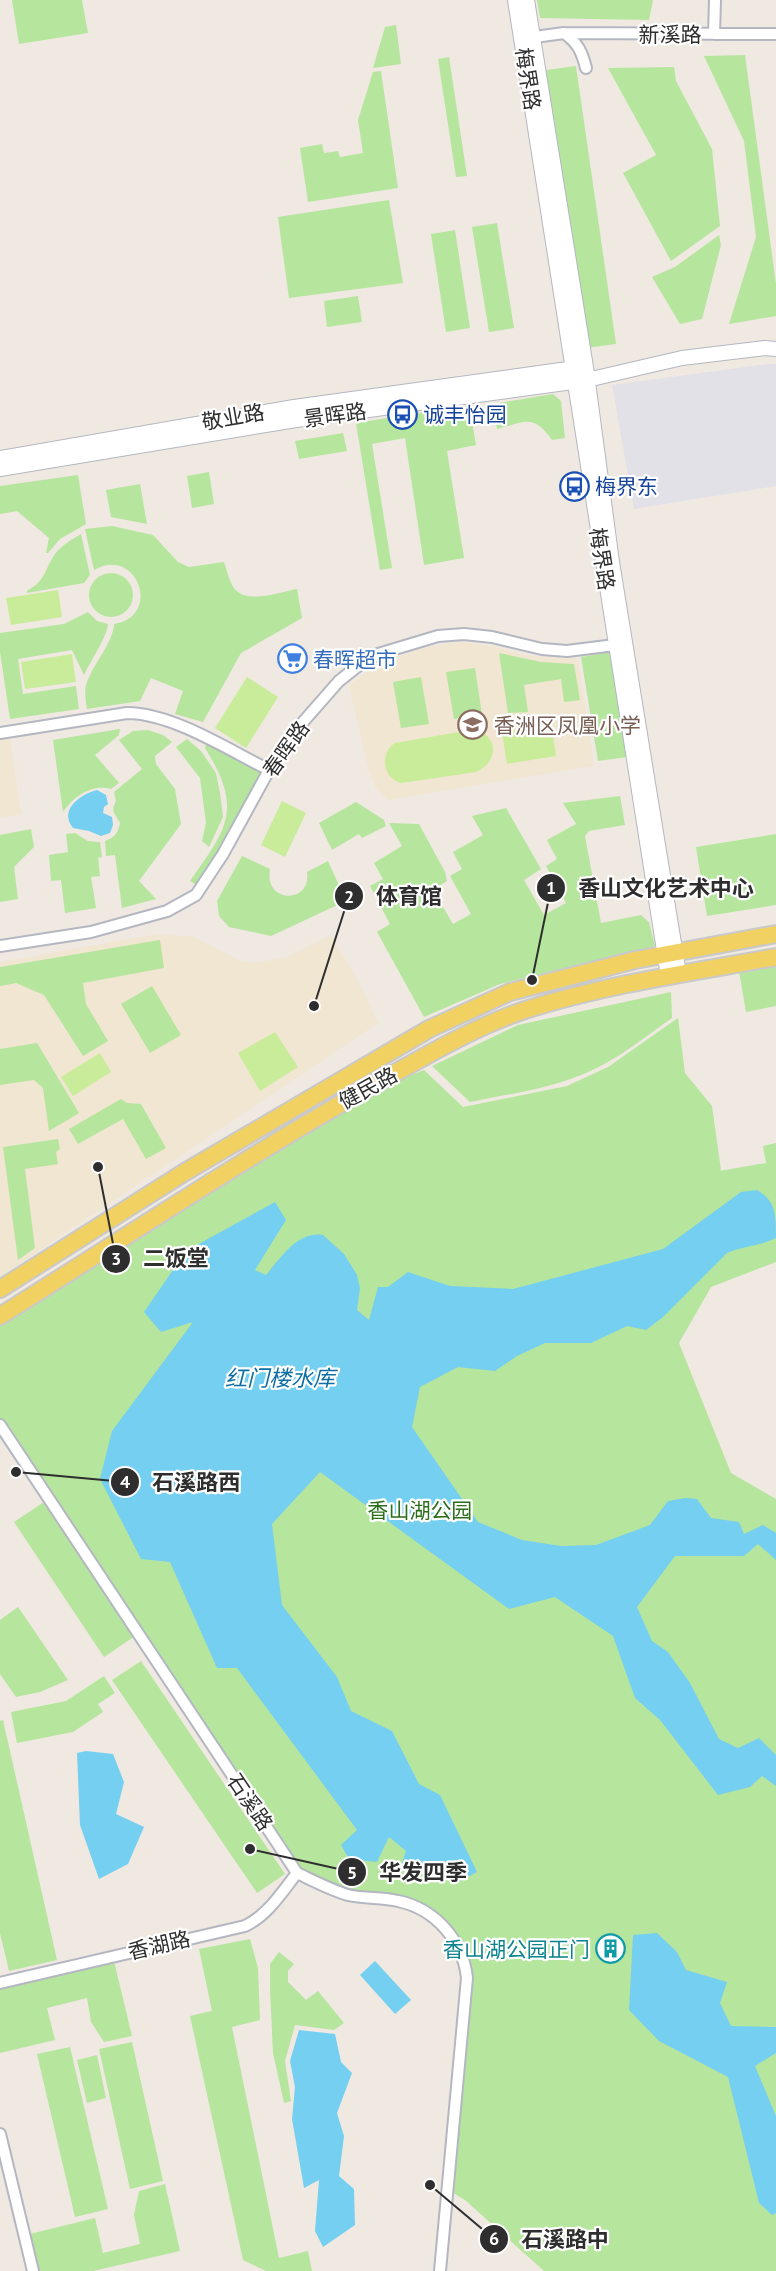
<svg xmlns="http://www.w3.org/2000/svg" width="776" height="2271" viewBox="0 0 776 2271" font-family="'PT Sans','Noto Sans SC',sans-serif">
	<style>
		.industrial { fill: #e3e1e8 }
		.education { fill: #f0e6d1 }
		.green { fill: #b6e59e }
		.pitch { fill: #c9ec9a }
		.water { fill: #75cff0 }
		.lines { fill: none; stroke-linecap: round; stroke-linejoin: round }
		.street-casing { stroke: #b4b7c1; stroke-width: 14 }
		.secondary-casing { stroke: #b4b7c1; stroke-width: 16 }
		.primary-casing { stroke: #c9c9c9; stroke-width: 20 }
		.street { stroke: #fff; stroke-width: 10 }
		.secondary { stroke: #fff; stroke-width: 14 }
		.primary { stroke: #f2d163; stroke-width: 16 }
		.labels { text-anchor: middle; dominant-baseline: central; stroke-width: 4.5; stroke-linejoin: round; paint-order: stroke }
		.street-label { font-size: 21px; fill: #2e2e2e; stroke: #fff }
		.transit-label { font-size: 21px; fill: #164399; stroke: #fff; text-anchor: start }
		.shop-label { font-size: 21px; fill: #366cbe; stroke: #fff; text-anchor: start }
		.education-label { font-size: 21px; fill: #785e54; stroke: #fff; text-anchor: start }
		.park-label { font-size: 21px; fill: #2c6e1b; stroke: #fff }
		.culture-label { font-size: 21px; fill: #0d838f; stroke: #fff; text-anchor: end }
		.water-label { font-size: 22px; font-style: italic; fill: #0d6fa3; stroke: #fff }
		.leader { fill: none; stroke: #2e2e2e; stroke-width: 2 }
		.callout-dot { fill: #2e2e2e; stroke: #fff; stroke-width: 2 }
		.mark-label { font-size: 18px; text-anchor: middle; font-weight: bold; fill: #fff }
		.callout-label { font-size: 22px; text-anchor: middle; font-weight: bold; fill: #2e2e2e; stroke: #fff; stroke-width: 4.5; stroke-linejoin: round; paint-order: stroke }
	</style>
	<rect width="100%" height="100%" fill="#efe9e1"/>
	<path class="industrial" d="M768,364H776V486L634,509L612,385Z"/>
	<path class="education" d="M460,642L492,646L524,655L578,659L594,766L388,800L376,788L369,771L349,685L382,662L423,648Z
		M10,738L21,814L0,818V739Z
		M158,934L194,937L240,961L253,963L285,958L331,935L362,988L378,1023L0,1277V962Z"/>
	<path class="green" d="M12,0H82L88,33L19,44Z
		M537,0H653L649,20L540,18Z
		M396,25L401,64L373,68L385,27Z
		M745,55L776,284V316L729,324L756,237L744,141L704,56Z
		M449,57L467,176L456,177L438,59Z
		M576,66L616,344L586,348L546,70Z
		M674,67L676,81L712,149L720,226L671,261L623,173L656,155L608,68Z
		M381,71L398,188L308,202L300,148L322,144L324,153L338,151L340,157L363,153L358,120L373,72Z
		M389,200L403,283L289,298L278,217Z
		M497,223L514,328L489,332L472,227Z
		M455,230L470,328L446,332L431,234Z
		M719,235L721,245L702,319L680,324L652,277L675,267Z
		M358,296L362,322L327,327L324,301Z
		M553,394L561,401L565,438L552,440C533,413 525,422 497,429L493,404Z
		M469,405L476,445L447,451L464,558L424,565L405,438L372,444L392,568L380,570L356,423Z
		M343,433L347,451L299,459L295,441Z
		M209,472L214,504L192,508L187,476Z
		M78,475L86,524L60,539L48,553H46L49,538L17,511L0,514V486Z
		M140,484L147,524L111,517L106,490Z
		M112,526L153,535L178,562L189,567L224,562C227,570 229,581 234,588C246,605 280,592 297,589L302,618L241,653L203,722L175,714L183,691L151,678L140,701L87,709C86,702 84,692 86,685C92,665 113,644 114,624C163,616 137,545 94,570L85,529Z
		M81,534L90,575L84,583L27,593V591C47,579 43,572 55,554C62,545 71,540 81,534Z
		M89 595a22 22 0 1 1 44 0a22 22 0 1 1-44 0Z
		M88,612L97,621L108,624C107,637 90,662 84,675L72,650L18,659L23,694L76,686L79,709L10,719L0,652V633L64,624Z
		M610,652L627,757L598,761L581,657Z
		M499,653L541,662L574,664L580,700L564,702L561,679L524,685L528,712L508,713Z
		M475,668L482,715L454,719L446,672Z
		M421,677L429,724L401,728L393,682Z
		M120,729L119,735L95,755L119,783L111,789C92,784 74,796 63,812L53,740Z
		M148,730L163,735L172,742L155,756L156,764L175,789L181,824L139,881L156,899L122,908L115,855L106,856L105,841C115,837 118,833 120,823C115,813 110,812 116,801L114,792L142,769L119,740L133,731Z
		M187,739L201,751L216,773L220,793L223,817L209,847L202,841L206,823L200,778L176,747Z
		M206,744L264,772L222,851L198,886L190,881C228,827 243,809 205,748Z
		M620,796L625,825L589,831L585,836L601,923L641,915L649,922L655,946L500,984L424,1017L377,932L390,924L370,886L383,879L374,863L402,846L389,823L419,824L445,872L447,881L433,890L453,924L471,914L450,876L462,869L453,852L483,835L472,816L506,808L541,869L524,880L544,915L566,903L546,866L557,859L547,840L576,824L563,803Z
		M356,802L384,820L386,826L362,838L359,834L332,850L319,823Z
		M31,829L34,847L14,867L18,899L0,902V835Z
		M75,833L88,841L100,842L102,857L98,858L100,876L91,877L96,908L65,913L61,880L51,881L49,855L68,852L66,834Z
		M776,834V905L707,916L696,847Z
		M242,856L270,869C263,903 312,905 307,872L328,861L346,901L271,936L229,927L219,916L217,901Z
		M160,940L164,968L83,983L86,1004L108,1041L83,1056L44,995L16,983L0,986V967Z
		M776,965V1006L746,1012L739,971Z
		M152,986L181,1035L150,1053L121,1004Z
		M671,992L672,1018C645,1037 617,1060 586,1073C549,1089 509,1094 470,1102L432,1066L518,1025Z
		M678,1018L685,1073L712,1106L721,1170L719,1171L766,1163L763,1146L776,1143V1262L711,1287L679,1343L731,1473L776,1499V2271H544L465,2200L448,2190L463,1958L424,1910L358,1897L297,1873L0,1424V1315L339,1104L424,1070L463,1107L567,1086L608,1067Z
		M37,1043L79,1113L49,1131L43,1088L34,1080L0,1085V1049Z
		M121,1099L127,1103L141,1104L166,1148L146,1159L123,1119L78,1144L69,1129Z
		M58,1139L60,1149L56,1152L58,1164L25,1169L35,1248L18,1260L3,1147Z
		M44,1502L135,1636L104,1657L14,1522Z
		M18,1607L68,1680L40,1692L16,1697L0,1674V1620Z
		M141,1661L285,1874L257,1893L112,1680Z
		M104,1676L115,1693L98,1704L103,1712L73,1732L17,1743L11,1712L66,1701Z
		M3,1720L57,1960L9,1971L0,1933V1721Z
		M250,1939L258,1968L260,2020L232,2027L279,2258L308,2251L312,2271H266L243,2260L190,2016L212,2011L199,1949Z
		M279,1952L294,1964L288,1971V1982L306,2000L318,1991L344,2023L334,2030L295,2025L285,2061L291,2101L284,2103L273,2053L270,1989V1964Z
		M114,1961L132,2036L104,2042L91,2022L87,1998L47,2008L55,2040L0,2053V1989Z
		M132,2042L163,2181L130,2189L99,2049Z
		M70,2047L108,2209L75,2217L37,2054Z
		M97,2055L106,2098L87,2103L77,2060Z
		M165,2184L180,2251L93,2271H39L30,2234L95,2218L103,2253L140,2244L134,2215L139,2191Z"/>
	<path class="pitch" d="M58,590L62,617L11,625L6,598Z
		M72,654L76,682L25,689L21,662Z
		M247,677L278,697L246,748L215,728Z
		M551,724L556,756L507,764L502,732Z
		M471,730C499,732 500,762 476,772L401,783C383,779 379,753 395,743Z
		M282,801L306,813L285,857L261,845Z
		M275,1032L298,1067L260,1091L238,1053Z
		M100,1053L111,1072L73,1096L61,1077Z"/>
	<path class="water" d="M97,790L106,795L108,804L104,807L103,813L112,817L113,825L110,833L101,836L89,831L73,828C58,810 81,794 97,790Z
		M757,1190C776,1201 776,1215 776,1238C760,1246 743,1246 727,1253L663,1317L646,1330L627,1326L591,1343H545L517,1356L495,1371L458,1367L420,1387L412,1427L478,1522L522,1540L561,1546L596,1545L650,1525L668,1501L685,1498L697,1499L711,1518L739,1522L744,1534L763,1525L776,1533V1560L758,1544L744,1556H675L637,1607L652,1641L668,1652L690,1683L719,1739L738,1748L759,1738L776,1755V1786L762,1776L750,1787L718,1795L660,1720L635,1698L613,1636L555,1597L509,1609L320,1472L272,1524L282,1605L337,1677L351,1711L392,1731L419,1784L440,1795L477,1872L456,1883L447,1870L438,1877L402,1863L406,1851L389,1837L377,1862L349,1859L341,1845L357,1830L237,1668H217L170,1562L141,1559L100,1479L112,1431L193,1322L161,1332L144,1312L186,1251L275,1202L286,1220L255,1270L266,1275C281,1258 297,1231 323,1235L344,1254L357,1275L360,1288L357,1310L369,1320L378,1287H388L408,1272L450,1286L513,1289L663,1249L741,1192Z
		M86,1751L113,1754L124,1782L116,1814L144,1827L128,1864L99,1879L80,1825L77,1753Z
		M657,1933L677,1952L686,1970L727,1982L720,2003L731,2026L776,2027V2053L755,2066L776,2116V2213L772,2215L759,2203L728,2077L659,2041L629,2010L633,1935Z
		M375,1961L411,2000L395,2014L360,1975Z
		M299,2030L335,2034L341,2062L352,2073L337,2113L344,2136L339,2176L354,2189L355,2225L323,2247L315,2231L319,2180L304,2188L292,2119L295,2087L290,2061Z"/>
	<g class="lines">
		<defs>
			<path id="street" d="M564,33L776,34
				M714,34L715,0
				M527,38L564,33C578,43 582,52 586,68
				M0,733L127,713C172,713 229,750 269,770
				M0,946L91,932L167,911L196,895L223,854L274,761L289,738L339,681L358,666L378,654L438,636L464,634L492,637L542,649L567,651L615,645
				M0,1425L297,1873C314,1881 331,1890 348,1895C365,1899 382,1897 398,1901C436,1909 463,1941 467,1978L440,2271
				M0,1983L245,1926C268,1915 282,1892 297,1873
				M0,2134L33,2271"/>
			<path id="secondary" d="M515,0L668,976
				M527,0L586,367L612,562L679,974
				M0,458L294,407L582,367
				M0,469L296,420L587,380L682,358L765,348L776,349"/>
			<path id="primary" d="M0,1289L185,1172L429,1029L510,992L635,960L776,934
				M0,1316C123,1239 244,1158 370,1087C421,1059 472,1027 528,1009C608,984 693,972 776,957"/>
		</defs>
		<use href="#street" class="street-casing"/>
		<use href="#secondary" class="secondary-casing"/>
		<use href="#primary" class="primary-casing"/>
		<use href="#street" class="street"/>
		<use href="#secondary" class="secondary"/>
		<use href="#primary" class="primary"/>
	</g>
	<defs>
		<symbol id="bus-ring" viewBox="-11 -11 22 22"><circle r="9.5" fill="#fff" stroke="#1a4fb4" stroke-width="1.5"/><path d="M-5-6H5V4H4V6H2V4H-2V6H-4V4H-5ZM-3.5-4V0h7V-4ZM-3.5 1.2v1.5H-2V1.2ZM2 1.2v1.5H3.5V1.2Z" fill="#1a4fb4"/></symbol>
		<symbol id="supermarket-ring" viewBox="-11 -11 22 22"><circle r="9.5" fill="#fff" stroke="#3f7fe0" stroke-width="1.5"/><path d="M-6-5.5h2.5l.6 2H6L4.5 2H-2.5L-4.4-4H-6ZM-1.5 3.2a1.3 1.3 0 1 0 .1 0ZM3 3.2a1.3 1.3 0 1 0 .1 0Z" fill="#3f7fe0"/></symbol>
		<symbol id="school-ring" viewBox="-11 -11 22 22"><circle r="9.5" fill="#fff" stroke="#8d6e63" stroke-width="1.5"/><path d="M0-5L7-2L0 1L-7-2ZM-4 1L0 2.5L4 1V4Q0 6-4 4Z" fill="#8d6e63"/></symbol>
		<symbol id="building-ring" viewBox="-11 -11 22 22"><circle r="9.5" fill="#fff" stroke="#0f9aa8" stroke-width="1.5"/><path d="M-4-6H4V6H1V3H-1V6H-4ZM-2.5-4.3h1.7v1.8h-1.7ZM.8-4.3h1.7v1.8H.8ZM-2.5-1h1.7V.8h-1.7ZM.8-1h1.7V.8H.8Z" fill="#0f9aa8"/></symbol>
	</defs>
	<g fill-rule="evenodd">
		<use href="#bus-ring" x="386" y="398" width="33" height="33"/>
		<use href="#bus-ring" x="558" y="470" width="33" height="33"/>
		<use href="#supermarket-ring" x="276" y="642" width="33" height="33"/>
		<use href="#school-ring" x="456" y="708" width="33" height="33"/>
		<use href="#building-ring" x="594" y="1932" width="33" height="33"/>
	</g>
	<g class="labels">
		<g class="street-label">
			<text x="670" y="34">新溪路</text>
			<text transform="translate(528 79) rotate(81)">梅界路</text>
			<text transform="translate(335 415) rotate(-8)">景晖路</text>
			<text transform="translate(233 417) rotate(-10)">敬业路</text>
			<text transform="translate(602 559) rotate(81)">梅界路</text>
			<text transform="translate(286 749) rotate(-55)">春晖路</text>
			<text transform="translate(368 1088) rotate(-29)">健民路</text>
			<text transform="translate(250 1802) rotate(56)">石溪路</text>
			<text transform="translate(159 1945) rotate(-13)">香湖路</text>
		</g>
		<g class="transit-label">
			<text x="423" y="414">诚丰怡园</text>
			<text x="595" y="486">梅界东</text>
		</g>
		<g class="shop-label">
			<text x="313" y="659">春晖超市</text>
		</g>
		<g class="education-label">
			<text x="494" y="725">香洲区凤凰小学</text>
		</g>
		<g class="park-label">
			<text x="420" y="1510">香山湖公园</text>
		</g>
		<g class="culture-label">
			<text x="590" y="1949">香山湖公园正门</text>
		</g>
		<g class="water-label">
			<text x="280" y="1378">红门楼水库</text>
		</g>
	</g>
	<path class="leader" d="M532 980L551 888M314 1006L349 896M98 1167L116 1259M16 1472L125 1482M250 1849L352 1872M430 2185L494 2239"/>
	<g class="callout-dot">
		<circle cx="532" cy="980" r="6"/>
		<circle cx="314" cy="1006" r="6"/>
		<circle cx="98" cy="1167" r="6"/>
		<circle cx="16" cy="1472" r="6"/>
		<circle cx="250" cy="1849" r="6"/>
		<circle cx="430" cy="2185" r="6"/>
		<circle cx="551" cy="888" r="15"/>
		<circle cx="349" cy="896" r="15"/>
		<circle cx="116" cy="1259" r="15"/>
		<circle cx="125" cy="1482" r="15"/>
		<circle cx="352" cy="1872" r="15"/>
		<circle cx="494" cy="2239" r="15"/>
	</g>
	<g class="mark-label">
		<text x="551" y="894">1</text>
		<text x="349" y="903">2</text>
		<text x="116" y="1265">3</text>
		<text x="125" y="1488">4</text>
		<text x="352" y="1879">5</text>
		<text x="494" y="2245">6</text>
	</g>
	<g class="callout-label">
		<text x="666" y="896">香山文化艺术中心</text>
		<text x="409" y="904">体育馆</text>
		<text x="176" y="1266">二饭堂</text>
		<text x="196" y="1490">石溪路西</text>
		<text x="423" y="1880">华发四季</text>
		<text x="565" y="2247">石溪路中</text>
	</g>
</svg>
